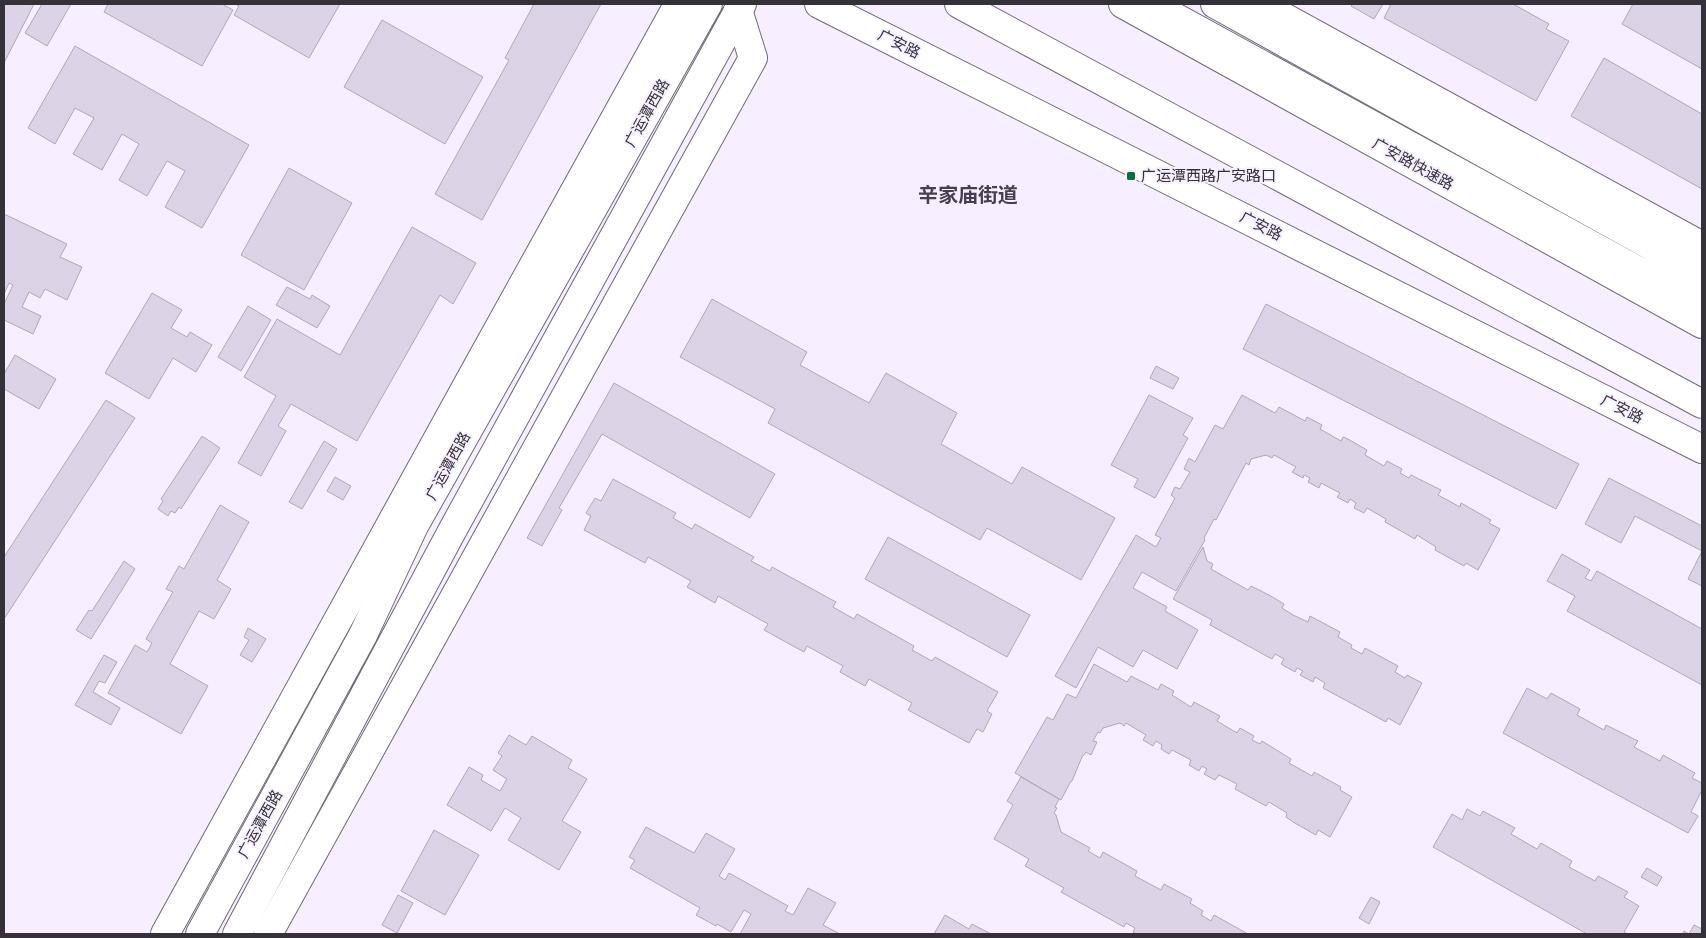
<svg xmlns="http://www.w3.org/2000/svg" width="1706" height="938" viewBox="0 0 1706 938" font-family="Figtree,'Noto Sans SC',sans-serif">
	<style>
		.building { fill: #dcd3e6; stroke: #b0a7b9 }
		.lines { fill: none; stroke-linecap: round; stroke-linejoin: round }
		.minor-casing { stroke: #706879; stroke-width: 30 }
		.tertiary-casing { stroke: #706879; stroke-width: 30 }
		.secondary-casing { stroke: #706879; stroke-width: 30 }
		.trunk-casing { stroke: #706879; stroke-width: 30 }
		.minor { stroke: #fff; stroke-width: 28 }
		.tertiary { stroke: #fff; stroke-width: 28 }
		.secondary { stroke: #fff; stroke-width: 28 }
		.trunk { stroke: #fff; stroke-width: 28 }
		.poi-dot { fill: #0c6d42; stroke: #f7efff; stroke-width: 2 }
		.labels { text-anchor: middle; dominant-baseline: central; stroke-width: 4; stroke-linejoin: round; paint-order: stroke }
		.street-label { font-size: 15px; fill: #353139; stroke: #f7efff }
		.poi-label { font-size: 15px; fill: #353139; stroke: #f7efff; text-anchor: start }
		.district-label { font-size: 20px; font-weight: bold; fill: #473f4f; stroke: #f7efff }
	</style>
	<rect width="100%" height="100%" fill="#f7efff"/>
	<path class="building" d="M4,4H34L4,63Z
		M42,4H71L47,46L25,33Z
		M108,4H222L233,10L202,66L104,12Z
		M235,4H340L309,58L234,15L239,6Z
		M534,4H601L482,220L435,194L509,60L505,58Z
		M1353,4H1383L1374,19L1351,6Z
		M1391,4H1513L1549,24L1546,29L1569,41L1536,101L1384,18Z
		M1633,4H1702V69L1622,24Z
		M382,20L483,77L445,144L344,87Z
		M75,46L249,145L202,228L165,207L185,171L167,161L147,196L119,180L139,144L122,134L102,170L73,154L94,118L75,108L55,144L28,128Z
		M1604,58L1702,114V189L1571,116Z
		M289,168L352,203L304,290L241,255Z
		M4,214L67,244L60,257L82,267L67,300L45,289L40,298L29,292L22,307L41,316L33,334L4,320V304L13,285L9,283L4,294Z
		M412,227L476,263L453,304L440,295L357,441L291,404L278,426L286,431L261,476L238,463L276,396L244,377L277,319L340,355Z
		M287,287L310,299L312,295L330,306L317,328L276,305Z
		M152,293L182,310L171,328L187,337L190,332L212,345L196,372L173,358L149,399L105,373Z
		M712,299L807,352L800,365L869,403L886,373L957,413L941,444L1012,484L1022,467L1115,518L1081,580L987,528L980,540L768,423L775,409L680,357Z
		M1266,304L1579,464L1556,509L1243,349Z
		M248,306L271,320L241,371L218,357Z
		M15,355L56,379L39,409L4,389V374Z
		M1156,366L1179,378L1173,389L1150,378Z
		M614,383L775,474L750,518L602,434L559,508L562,510L542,546L527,538Z
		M1149,395L1193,418L1183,435L1188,438L1155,498L1134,487L1138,479L1111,465Z
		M1242,395L1275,413L1279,407L1305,421L1307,417L1322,425L1320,429L1341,441L1343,437L1346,438L1367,450L1365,455L1384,466L1387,461L1402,469L1400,473L1409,478L1411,475L1441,490L1438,495L1460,507L1461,503L1491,520L1489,523L1500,529L1478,570L1466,563L1464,566L1435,550L1436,547L1417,535L1415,539L1385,522L1386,519L1367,508L1364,513L1354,508L1356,503L1350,499L1348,503L1337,497L1340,493L1321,483L1319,488L1308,482L1310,478L1304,475L1303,478L1292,472L1296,467L1274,455L1272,458L1266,455L1251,459L1249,465L1246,463L1216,520L1214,519L1204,538L1205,540L1176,591L1142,572L1133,588L1167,607L1165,611L1198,630L1177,669L1143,650L1133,667L1098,647L1076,688L1055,676L1136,535L1156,547L1161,538L1155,535L1175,498L1171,495L1175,487L1180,489L1190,472L1184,469L1189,458L1195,462L1215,425L1223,429Z
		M106,400L135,418L4,619V557Z
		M202,436L220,448L181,509L179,507L175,513L171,511L168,516L158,509L163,501L161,499Z
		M324,441L337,449L302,509L289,502Z
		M335,477L351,486L343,500L327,491Z
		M1609,478L1702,526V551L1635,516L1621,543L1585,524Z
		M613,479L676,513L673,518L692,529L695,524L754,557L751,561L770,571L772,567L836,602L833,607L854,619L857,614L914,646L912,650L932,661L935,657L998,692L987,711L992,714L983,732L977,729L969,743L908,710L912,703L869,679L865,686L840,672L843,666L807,646L804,652L764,630L768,624L718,596L715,603L687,587L691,581L648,557L645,563L584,530L591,516L586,513L595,498L601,501Z
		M220,505L249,522L217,580L231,589L214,619L199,611L170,664L208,686L181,734L108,693L135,645L147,652L152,643L146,639L173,592L166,589L179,566L184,569Z
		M888,537L1030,615L1007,657L865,579Z
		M1203,547L1207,561L1213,564L1211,569L1248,590L1251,586L1269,595L1284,604L1282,608L1293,615L1308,622L1310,616L1340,632L1338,637L1352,645L1351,648L1362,654L1365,648L1398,666L1395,672L1405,678L1407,675L1422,683L1400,725L1388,718L1386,722L1323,688L1325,683L1315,677L1313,682L1300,675L1303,671L1297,668L1295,672L1281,664L1284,659L1275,654L1272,659L1210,625L1212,620L1173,599Z
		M1702,551V586L1688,579Z
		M1562,554L1590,570L1585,578L1591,581L1597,571L1702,629V685L1567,611L1575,596L1547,581Z
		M124,561L135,569L91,639L76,630L89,610L92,611Z
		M248,628L266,639L252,662L240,655L249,640L244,637Z
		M104,655L117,662L105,683L99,681L93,692L120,708L111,725L75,705Z
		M1094,664L1127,682L1131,676L1158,690L1161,684L1174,691L1172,695L1191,707L1194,702L1220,716L1217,721L1237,733L1240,728L1254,736L1252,740L1260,744L1262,741L1291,759L1289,763L1312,776L1314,772L1341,787L1340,790L1352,797L1330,837L1318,830L1316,835L1293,822L1286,817L1287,813L1269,802L1266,806L1235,789L1237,784L1219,775L1215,780L1204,774L1207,769L1202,766L1199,771L1189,765L1191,760L1172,750L1169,754L1161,749L1162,745L1156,741L1153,746L1143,740L1146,735L1126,723L1124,726L1120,723L1103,728L1100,733L1098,732L1093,741L1097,742L1091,755L1086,752L1082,757L1072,781H1071L1061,800L1015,773L1047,717L1053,720L1067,694L1076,698Z
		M1527,688L1547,699L1551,693L1580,709L1577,715L1604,730L1606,725L1638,741L1634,747L1660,761L1663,755L1695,773L1692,778L1702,783V790L1691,812L1698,816L1688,833L1503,733Z
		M509,735L526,745L532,736L572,760L568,768L587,779L562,821L581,832L559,870L508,840L521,818L505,808L491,831L447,805L469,767L483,775L481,780L500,791L507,779L493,770L502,756L498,753Z
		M1021,777L1059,799L1055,807L1057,808L1054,813L1056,815L1061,832L1090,848L1088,851L1100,858L1103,852L1137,871L1135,876L1161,890L1164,884L1192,899L1190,903L1203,911L1201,915L1211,921L1214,915L1248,934H1137L1133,932L1135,928L1126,923L1124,927L1061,892L1064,888L1025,866L1029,859L994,839L1013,805L1007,801Z
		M1467,809L1480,816L1483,811L1515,828L1511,834L1537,849L1541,843L1572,861L1569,867L1595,881L1598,876L1628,892L1624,897L1639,906L1624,932L1628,934H1587L1433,847L1452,814L1462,820Z
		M646,827L694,853L706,833L735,849L719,876L725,880L729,873L788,906L785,911L793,915L808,888L836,903L823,925L840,934H740L751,914L744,910L731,932L717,924L716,926L696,915L700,908L630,868L635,860L629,857Z
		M434,830L479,855L445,915L401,891Z
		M1647,868L1662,877L1657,886L1641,877Z
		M398,895L413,903L397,933L382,925Z
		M1371,897L1380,902L1369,924L1359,918Z
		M945,915L969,929L972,924L991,934H934Z
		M1694,925L1702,929V934H1682L1684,931L1689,934Z"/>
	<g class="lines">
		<defs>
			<path id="minor" d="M165,934L480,362L674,12L702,4
				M268,934L753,58L738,10"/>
			<path id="tertiary" d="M200,934L363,635L414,526L708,4
				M237,934L452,531L742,4"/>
			<path id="secondary" d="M819,4L1702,449
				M959,4L1702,404
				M1151,4L1637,270L1702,297
				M1260,4L1702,246"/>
			<path id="trunk" d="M1123,4L1702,324
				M1215,4L1702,274"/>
		</defs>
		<use href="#minor" class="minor-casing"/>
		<use href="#tertiary" class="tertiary-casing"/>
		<use href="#secondary" class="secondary-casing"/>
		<use href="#trunk" class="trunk-casing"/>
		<use href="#minor" class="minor"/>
		<use href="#tertiary" class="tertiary"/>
		<use href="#secondary" class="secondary"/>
		<use href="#trunk" class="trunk"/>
	</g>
	<rect class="poi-dot" x="1126" y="171" width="10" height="10" rx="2.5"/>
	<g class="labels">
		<g class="street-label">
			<text transform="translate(899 44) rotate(27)">广安路</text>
			<text transform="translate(647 113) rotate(-61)">广运潭西路</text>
			<text transform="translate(1413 164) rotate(29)">广安路快速路</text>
			<text transform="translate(1261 226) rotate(27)">广安路</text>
			<text transform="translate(1622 409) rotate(27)">广安路</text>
			<text transform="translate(448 466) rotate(-61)">广运潭西路</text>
			<text transform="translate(260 824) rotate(-61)">广运潭西路</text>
		</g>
		<g class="poi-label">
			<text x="1141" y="176">广运潭西路广安路口</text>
		</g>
		<g class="district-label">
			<text x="968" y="195">辛家庙街道</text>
		</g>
	</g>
	<rect width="1706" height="938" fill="none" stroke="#353139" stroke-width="10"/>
</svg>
